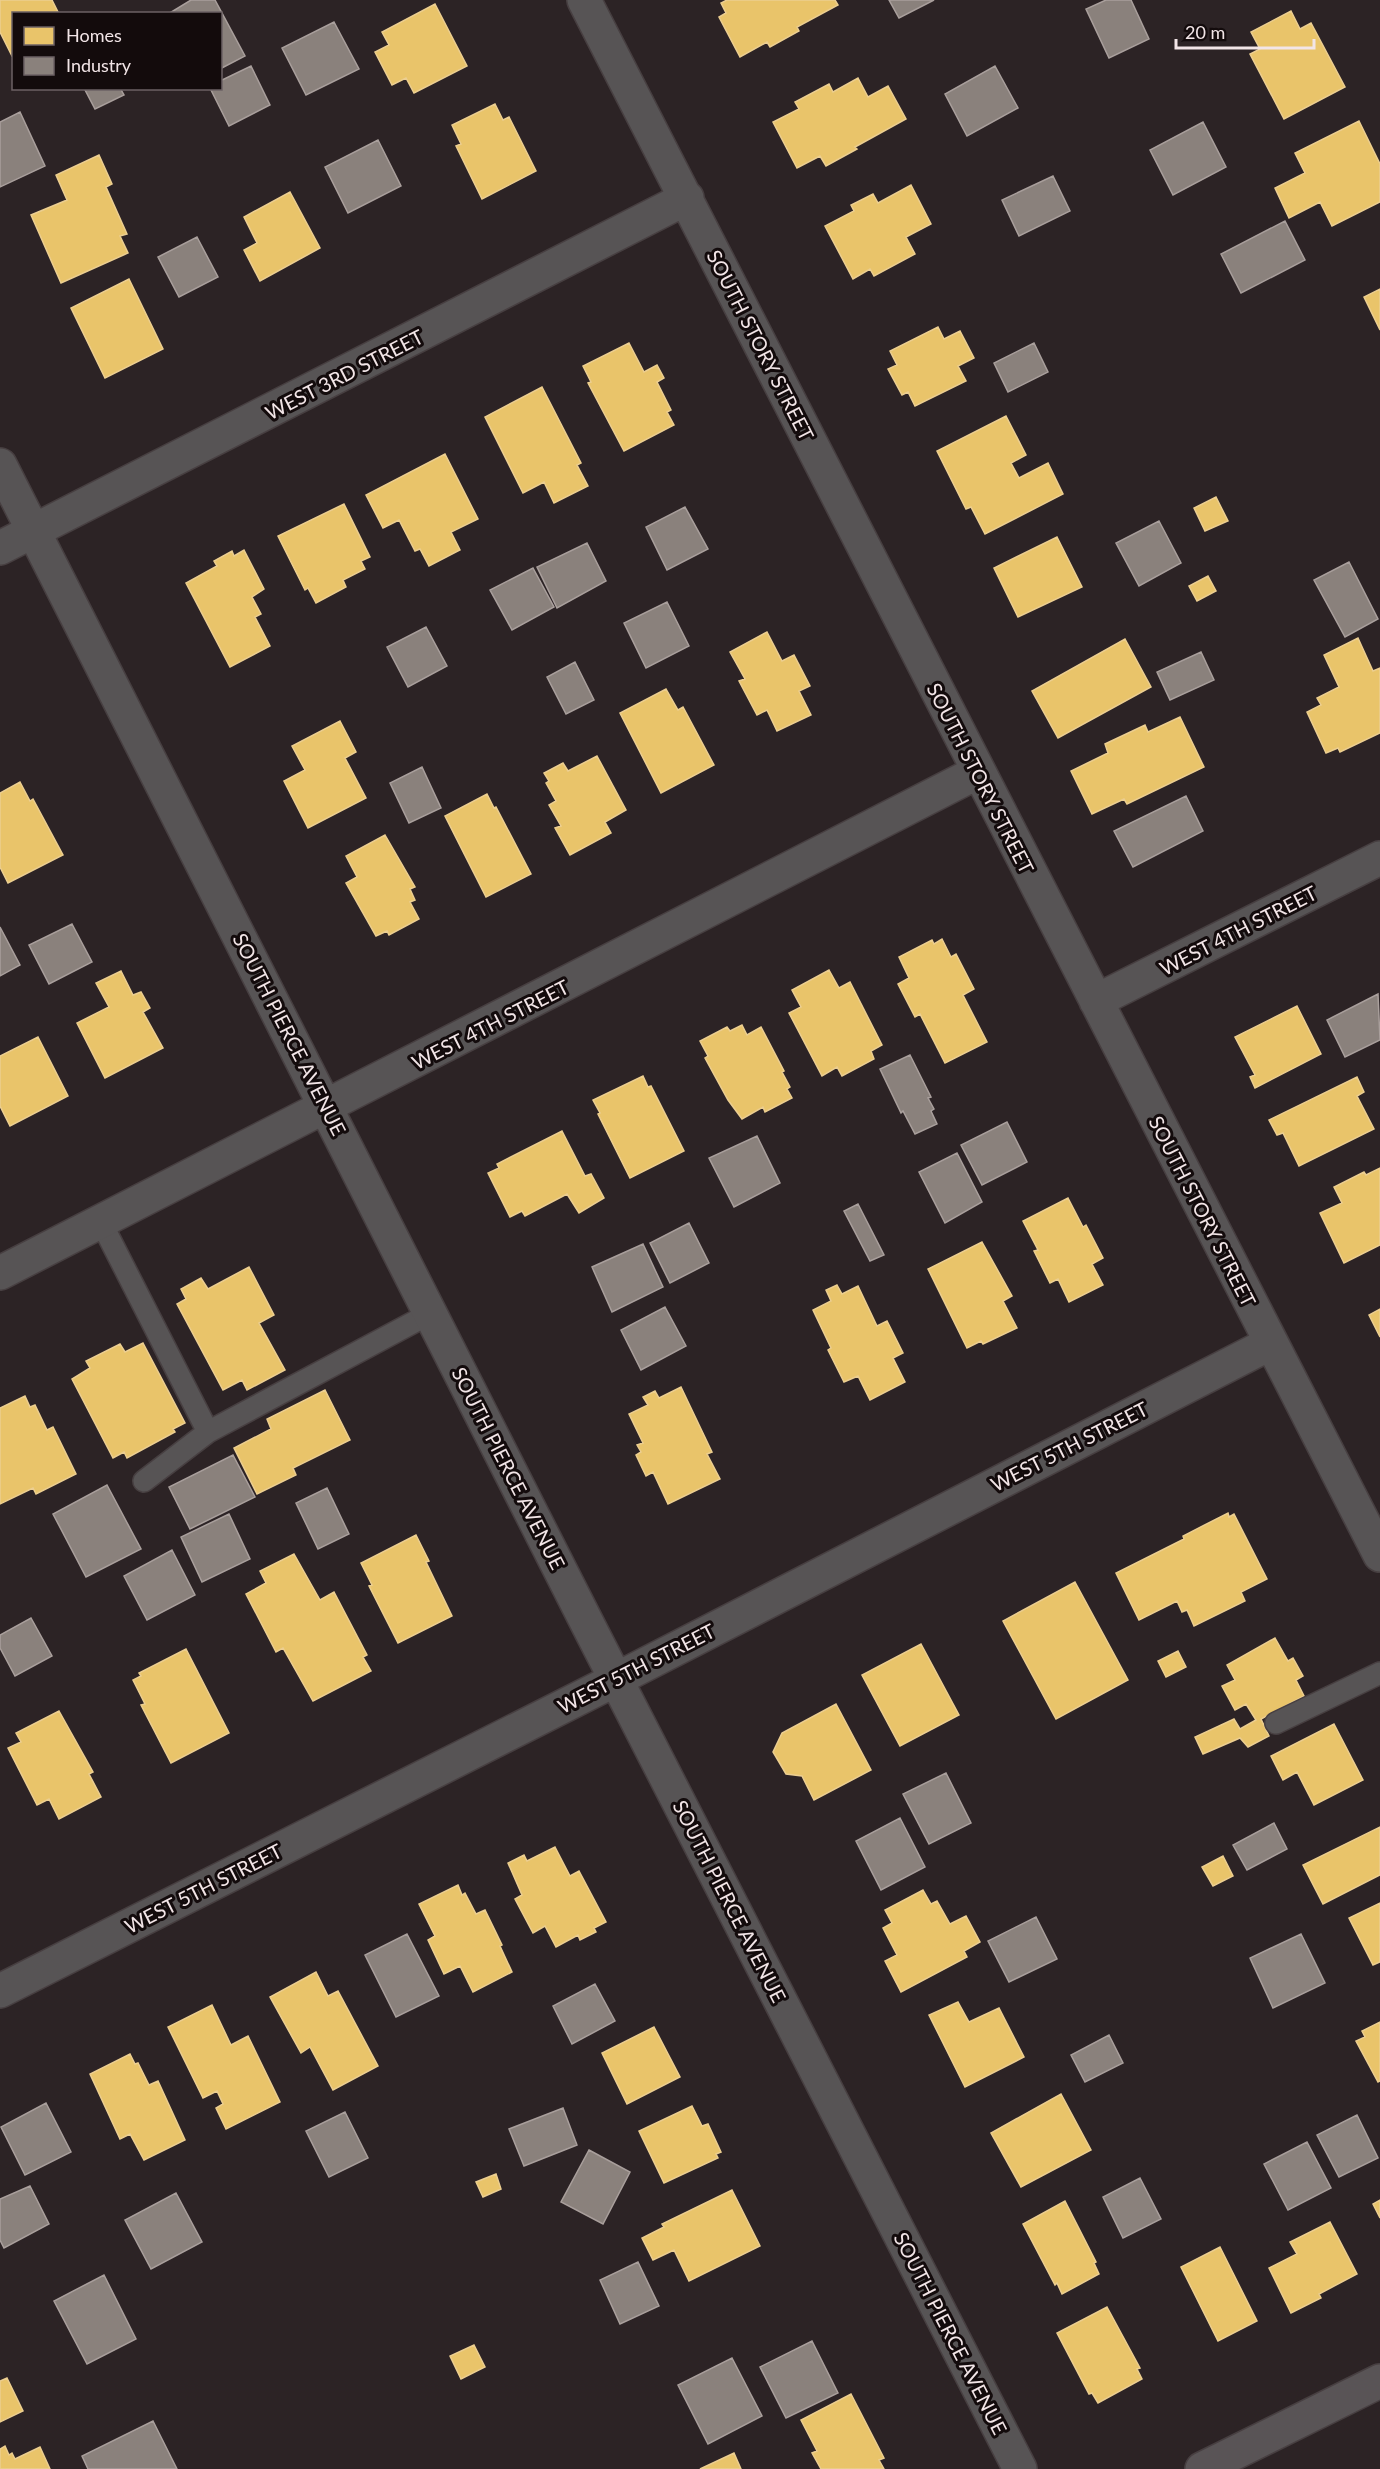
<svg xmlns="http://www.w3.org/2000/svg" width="1380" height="2469" viewBox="0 0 1380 2469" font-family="Lato,sans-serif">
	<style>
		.homes { fill: #e9c46a; stroke: #ecce90; stroke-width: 1.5 }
		.industry { fill: #8a817c; stroke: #a99f9c; stroke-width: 1.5 }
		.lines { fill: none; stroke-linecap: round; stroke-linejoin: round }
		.lane-casing { stroke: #473f41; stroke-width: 24 }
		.street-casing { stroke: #473f41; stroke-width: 36 }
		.secondary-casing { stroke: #473f41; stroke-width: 36 }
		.lane { stroke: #575455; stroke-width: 21 }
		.street { stroke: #575455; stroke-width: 33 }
		.secondary { stroke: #595456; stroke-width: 33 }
		.labels { text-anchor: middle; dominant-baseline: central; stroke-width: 6; stroke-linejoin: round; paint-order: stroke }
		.street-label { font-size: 20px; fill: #f2e5e7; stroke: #130b0c }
	</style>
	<rect width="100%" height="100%" fill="#2c2325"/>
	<path class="homes" d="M0,0H52L59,14H14V55L12,56L0,32Z
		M727,0H835L838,5L797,27L799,31L770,47L767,42L740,57L719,17L726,13L721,3Z
		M435,4L467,66L414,93L406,78L392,85L375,52L389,45L382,32Z
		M1291,11L1300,29L1311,23L1345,87L1284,119L1250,54L1260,49L1251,32Z
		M858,78L868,97L888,86L906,119L855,147L857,149L826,166L820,156L797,168L773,122L799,109L795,102L829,84L833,92Z
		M495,104L503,120L509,117L536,171L482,199L456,146L461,144L452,125Z
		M1359,121L1380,164V202L1332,226L1320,202L1289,218L1275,188L1305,173L1295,153Z
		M99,155L112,184L106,187L127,234L120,236L128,253L61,283L31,215L67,200L56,175Z
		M911,185L931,224L906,237L915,254L874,276L870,269L853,279L825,226L854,211L851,205L873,194L878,203Z
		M290,192L320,248L260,281L244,250L257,243L244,217Z
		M129,279L163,349L105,378L71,308Z
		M1380,289V330L1364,297Z
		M938,327L944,339L960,331L974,358L958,366L966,381L915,406L908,392L902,395L888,369L897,365L890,351Z
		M629,343L644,372L657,365L664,378L657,382L671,410L667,412L674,425L624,451L588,383L591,382L583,366Z
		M542,387L581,463L577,465L588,486L554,503L544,482L523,493L485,417Z
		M1006,416L1026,455L1011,463L1019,478L1048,463L1063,494L985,534L971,507L966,509L937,451Z
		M445,454L478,519L451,532L460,550L429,566L420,549L415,551L399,520L383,528L366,495Z
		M1216,497L1228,521L1205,531L1194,508Z
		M344,504L370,557L361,561L365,569L343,580L346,587L316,603L308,588L305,590L278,536Z
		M1057,537L1082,587L1018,617L994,568Z
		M244,550L264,589L252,597L261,614L255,617L270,646L230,667L186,583L217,566L214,561L232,551L234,556Z
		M1208,576L1216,591L1197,601L1189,586Z
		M767,632L782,661L794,655L810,686L799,691L811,715L777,731L767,710L757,715L739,681L745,679L730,652Z
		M1358,638L1373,671L1380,668V733L1340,752L1338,748L1326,753L1307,712L1321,705L1317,698L1339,687L1324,655Z
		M1125,639L1151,687L1058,738L1032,691Z
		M666,689L678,710L683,707L714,765L661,793L620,713Z
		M1180,717L1204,767L1127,804L1124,799L1092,814L1071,771L1108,753L1105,744L1145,725L1148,732Z
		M340,721L356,752L345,758L366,798L308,828L284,781L305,770L292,746Z
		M597,756L626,810L605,822L611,833L570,855L555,828L561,826L549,805L556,801L546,783L549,781L544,773L563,763L568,771Z
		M20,782L30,801L33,799L63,855L8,883L0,867V793Z
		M487,794L494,808L496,807L531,874L486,897L445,816Z
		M385,835L415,887L410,889L415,900L410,902L419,919L389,935L387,931L376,936L346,883L357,877L346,856Z
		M942,939L951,957L956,954L974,989L963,995L987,1042L945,1063L920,1014L915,1017L898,984L909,978L899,957L932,940L934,944Z
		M829,970L839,988L850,982L882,1045L871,1051L874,1059L842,1076L837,1067L822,1076L789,1013L801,1007L792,990Z
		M121,971L133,995L141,992L150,1008L143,1012L163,1048L105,1078L77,1023L109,1007L96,983Z
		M1297,1006L1321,1054L1255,1088L1250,1077L1255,1075L1235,1037Z
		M742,1025L747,1035L761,1027L784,1071L782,1072L790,1087L787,1089L792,1098L765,1112L763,1107L742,1119L728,1100L705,1058L708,1056L700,1041L727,1027L730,1031Z
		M38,1037L68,1096L10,1126L0,1106V1056Z
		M643,1076L648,1087L651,1086L684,1151L630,1178L598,1114L600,1113L593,1100Z
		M1357,1077L1364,1092L1357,1096L1374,1129L1299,1166L1283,1133L1277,1135L1269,1120Z
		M562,1131L585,1176L591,1174L604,1198L579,1213L567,1194L525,1216L522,1211L510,1217L488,1173L499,1168L497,1164Z
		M1380,1168V1245L1344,1263L1320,1213L1342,1203L1334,1187L1364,1172L1366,1175Z
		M1068,1198L1083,1227L1086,1225L1103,1258L1092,1264L1103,1285L1069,1302L1058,1279L1050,1283L1034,1251L1038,1250L1023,1221Z
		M982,1242L1012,1296L1003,1301L1017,1328L983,1344L981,1341L967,1348L928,1269Z
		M249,1267L274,1315L259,1323L285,1370L247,1390L242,1380L223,1390L177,1304L186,1299L181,1289L201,1278L208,1289Z
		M837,1285L842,1294L858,1286L877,1326L887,1321L903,1353L893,1358L905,1382L870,1400L858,1376L844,1382L828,1350L831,1348L813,1310L831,1301L826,1290Z
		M1380,1309V1337L1369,1315Z
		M143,1343L185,1423L173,1429L175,1432L127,1458L124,1452L113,1458L72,1379L90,1368L86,1361L120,1344L125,1352Z
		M681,1387L712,1452L707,1454L720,1479L668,1504L653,1472L646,1476L636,1455L641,1452L637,1445L643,1443L629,1414L648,1405L643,1397L655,1391L659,1398Z
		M325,1390L350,1440L293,1468L296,1475L257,1494L234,1448L271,1429L267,1419Z
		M25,1396L30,1407L35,1405L47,1430L53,1427L76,1474L36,1494L33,1488L0,1504V1408Z
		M1228,1513L1229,1517L1234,1514L1267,1579L1241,1592L1245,1601L1194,1626L1187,1610L1182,1612L1177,1601L1139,1620L1116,1573L1184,1539L1183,1536Z
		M416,1535L429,1561L426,1562L452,1616L398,1643L369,1586L372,1585L361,1563Z
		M294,1554L320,1600L334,1592L367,1655L363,1657L371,1671L313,1701L283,1648L276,1652L246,1594L266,1583L260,1571Z
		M1075,1582L1128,1680L1056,1719L1003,1621Z
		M1275,1638L1288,1661L1293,1658L1303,1676L1296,1680L1304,1696L1261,1719L1269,1736L1248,1747L1240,1738L1203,1754L1195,1737L1234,1719L1240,1729L1256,1720L1246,1704L1235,1710L1222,1686L1235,1680L1227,1665Z
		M921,1644L959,1715L900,1746L862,1675Z
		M186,1649L229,1733L171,1763L141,1705L145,1704L133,1680L141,1676L139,1673Z
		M1178,1651L1186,1667L1166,1677L1158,1661Z
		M836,1704L871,1770L814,1800L802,1776L786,1774L773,1752L782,1733Z
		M59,1711L93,1772L89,1774L101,1797L59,1819L49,1799L37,1805L8,1748L21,1742L16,1733Z
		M1334,1724L1363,1780L1314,1805L1297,1772L1283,1780L1271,1756Z
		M1380,1827V1875L1323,1904L1303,1865Z
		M555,1847L570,1876L579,1871L606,1922L594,1928L596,1932L580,1940L578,1935L556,1947L545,1926L533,1933L515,1899L522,1895L508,1863L524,1855L527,1861Z
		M1223,1856L1233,1876L1213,1886L1202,1867Z
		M458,1885L462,1895L465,1893L476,1914L485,1910L502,1945L500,1946L512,1972L473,1992L460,1966L444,1974L428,1940L435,1936L419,1904Z
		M923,1890L931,1904L937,1901L950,1924L966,1916L980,1942L964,1951L967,1957L901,1992L885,1961L897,1955L883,1928L892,1923L885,1910Z
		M1380,1903V1962L1373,1965L1349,1918Z
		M316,1972L328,1996L338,1991L378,2066L333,2090L310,2047L301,2053L270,1997Z
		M958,2002L969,2022L999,2008L1024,2057L965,2087L929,2015Z
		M212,2005L231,2045L248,2036L280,2102L226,2129L216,2108L223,2104L217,2091L203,2098L168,2027Z
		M1380,2022V2081L1378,2082L1356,2041L1365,2037L1362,2031Z
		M654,2027L680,2077L627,2104L602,2053Z
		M130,2054L135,2064L138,2063L149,2085L158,2081L185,2140L144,2160L130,2134L120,2139L90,2074Z
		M1061,2094L1091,2150L1021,2187L991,2133Z
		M692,2106L702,2126L708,2124L721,2152L716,2154L718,2158L664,2183L639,2131Z
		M496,2174L501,2189L483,2197L476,2182Z
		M732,2190L760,2246L689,2281L674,2250L653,2260L642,2238L664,2227L662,2224Z
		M1380,2200V2218L1373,2204Z
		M1065,2201L1096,2262L1094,2263L1099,2274L1062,2294L1057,2283L1055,2285L1023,2224Z
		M1330,2222L1357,2274L1319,2294L1321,2298L1291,2313L1269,2268L1297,2254L1290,2242Z
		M1220,2247L1257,2321L1218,2341L1181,2267Z
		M1107,2307L1140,2368L1137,2369L1142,2379L1098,2403L1092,2393L1089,2394L1057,2333Z
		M474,2345L485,2367L461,2379L450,2356Z
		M7,2378L23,2411L0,2422V2381Z
		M851,2394L884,2458L879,2460L884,2469H821L812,2453L817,2451L801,2420Z
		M5,2446L9,2455L12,2453L15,2459L40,2447L50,2469H0V2449Z
		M734,2453L741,2469H700Z"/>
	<path class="industry" d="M191,0H215L245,56L220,69V14H168Z
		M889,0H934L899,18Z
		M1106,0H1131L1149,39L1109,58L1086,9Z
		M334,22L359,69L306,95L282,48Z
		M251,66L270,105L229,126L210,88H220V81Z
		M995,66L1018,108L967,136L945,94Z
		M84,88H120L124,95L95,109Z
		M20,112L45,166L0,187V122Z
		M1203,122L1226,167L1173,195L1150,150Z
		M378,140L401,186L348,213L325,167Z
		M1053,176L1070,211L1019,236L1002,200Z
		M1285,221L1305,260L1241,293L1221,254Z
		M197,237L218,277L179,297L158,257Z
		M1034,343L1048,372L1008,392L994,363Z
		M685,507L708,549L667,570L646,527Z
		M1159,521L1181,563L1139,586L1116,543Z
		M587,543L606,581L557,608L537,567Z
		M1349,562L1378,619L1345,637L1314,580Z
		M533,568L554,607L512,630L490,590Z
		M667,602L689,646L646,668L624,623Z
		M426,627L447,666L408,687L387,647Z
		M1201,652L1214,680L1170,700L1157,672Z
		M575,662L594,700L566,714L547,677Z
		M422,767L441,808L409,823L390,783Z
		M1186,796L1203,831L1133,867L1114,831Z
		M72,924L92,962L49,984L29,945Z
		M0,927L20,965L0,976Z
		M1378,994L1380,1040L1345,1057L1327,1020Z
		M910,1055L931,1097L928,1098L934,1109L931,1111L937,1124L915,1134L903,1111L901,1113L880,1069Z
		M1007,1122L1027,1162L982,1185L961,1145Z
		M757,1136L780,1183L734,1207L709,1158Z
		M957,1153L982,1202L945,1223L919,1172Z
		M858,1204L884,1255L870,1261L844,1211Z
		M689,1223L709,1263L670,1283L650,1243Z
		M643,1244L663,1287L612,1312L592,1267Z
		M665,1307L686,1346L641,1370L621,1330Z
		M233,1455L255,1497L190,1529L169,1487Z
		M107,1485L141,1549L86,1577L53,1514Z
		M327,1488L349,1534L318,1549L296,1503Z
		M229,1514L250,1559L202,1582L181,1537Z
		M172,1550L195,1595L147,1620L124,1576Z
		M31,1618L52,1656L15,1676L0,1648V1635Z
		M946,1773L971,1823L929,1844L903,1794Z
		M900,1818L925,1867L881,1890L856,1841Z
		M1274,1823L1287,1849L1247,1870L1233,1845Z
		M1036,1917L1057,1959L1009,1982L988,1941Z
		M407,1934L439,1996L396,2017L365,1955Z
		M1301,1934L1325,1983L1273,2008L1250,1958Z
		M595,1984L615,2021L572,2044L553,2006Z
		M1109,2035L1123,2063L1085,2082L1071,2055Z
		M46,2103L71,2152L25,2175L1,2127Z
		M563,2108L577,2145L524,2166L509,2129Z
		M345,2112L368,2158L329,2177L306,2131Z
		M1357,2115L1378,2158L1339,2177L1317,2135Z
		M1307,2142L1331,2188L1288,2210L1264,2164Z
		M589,2150L630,2172L603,2224L561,2202Z
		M1140,2178L1161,2219L1123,2238L1103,2197Z
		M30,2186L49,2224L4,2248L0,2240V2199Z
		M176,2193L202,2242L151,2269L125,2220Z
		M638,2262L659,2306L620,2324L600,2280Z
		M104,2275L136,2339L87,2364L54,2301Z
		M812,2341L838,2393L786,2418L760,2367Z
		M732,2358L762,2416L708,2444L678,2385Z
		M153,2421L177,2469H88L82,2456Z"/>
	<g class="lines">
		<defs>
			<path id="lane" d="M101,1222L208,1432L431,1313
				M144,1481L208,1432
				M1276,1723L1380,1673"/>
			<path id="street" d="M584,0L1380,1555
				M0,465L586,1621L1020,2469
				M0,548L687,198
				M1096,1001L1380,858
				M0,1273L978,772
				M0,1991L617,1679L1271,1343"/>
			<path id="secondary" d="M1202,2469L1380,2381"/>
		</defs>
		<use href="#lane" class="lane-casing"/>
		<use href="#street" class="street-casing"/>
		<use href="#secondary" class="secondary-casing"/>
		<use href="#lane" class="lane"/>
		<use href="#street" class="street"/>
		<use href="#secondary" class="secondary"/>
	</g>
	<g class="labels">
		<g class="street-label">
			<text transform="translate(761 345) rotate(63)">SOUTH STORY STREET</text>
			<text transform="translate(344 374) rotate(-27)">WEST 3RD STREET</text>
			<text transform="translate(981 778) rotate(63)">SOUTH STORY STREET</text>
			<text transform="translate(1238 930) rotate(-27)">WEST 4TH STREET</text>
			<text transform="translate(490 1024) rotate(-27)">WEST 4TH STREET</text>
			<text transform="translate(290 1034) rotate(63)">SOUTH PIERCE AVENUE</text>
			<text transform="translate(1203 1211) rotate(63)">SOUTH STORY STREET</text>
			<text transform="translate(1069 1446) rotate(-27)">WEST 5TH STREET</text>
			<text transform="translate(509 1468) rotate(63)">SOUTH PIERCE AVENUE</text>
			<text transform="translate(636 1668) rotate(-27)">WEST 5TH STREET</text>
			<text transform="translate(203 1888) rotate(-27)">WEST 5TH STREET</text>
			<text transform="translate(730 1901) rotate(63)">SOUTH PIERCE AVENUE</text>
			<text transform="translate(951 2333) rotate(63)">SOUTH PIERCE AVENUE</text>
		</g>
	</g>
	<rect x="12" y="12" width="210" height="78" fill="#130b0c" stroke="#6c6264" stroke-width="1.5"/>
	<rect x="24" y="27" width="30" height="18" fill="#e9c46a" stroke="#6c6264" stroke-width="1.5"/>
	<text x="66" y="42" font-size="18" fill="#f2e5e7">Homes</text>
	<rect x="24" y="57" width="30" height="18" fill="#8a817c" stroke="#6c6264" stroke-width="1.5"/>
	<text x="66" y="72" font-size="18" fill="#f2e5e7">Industry</text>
	<path d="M1176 39v9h138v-9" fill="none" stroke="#f2e5e7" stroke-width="3"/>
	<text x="1185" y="39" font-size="18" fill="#f2e5e7" stroke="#130b0c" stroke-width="4.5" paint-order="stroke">20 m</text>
</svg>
